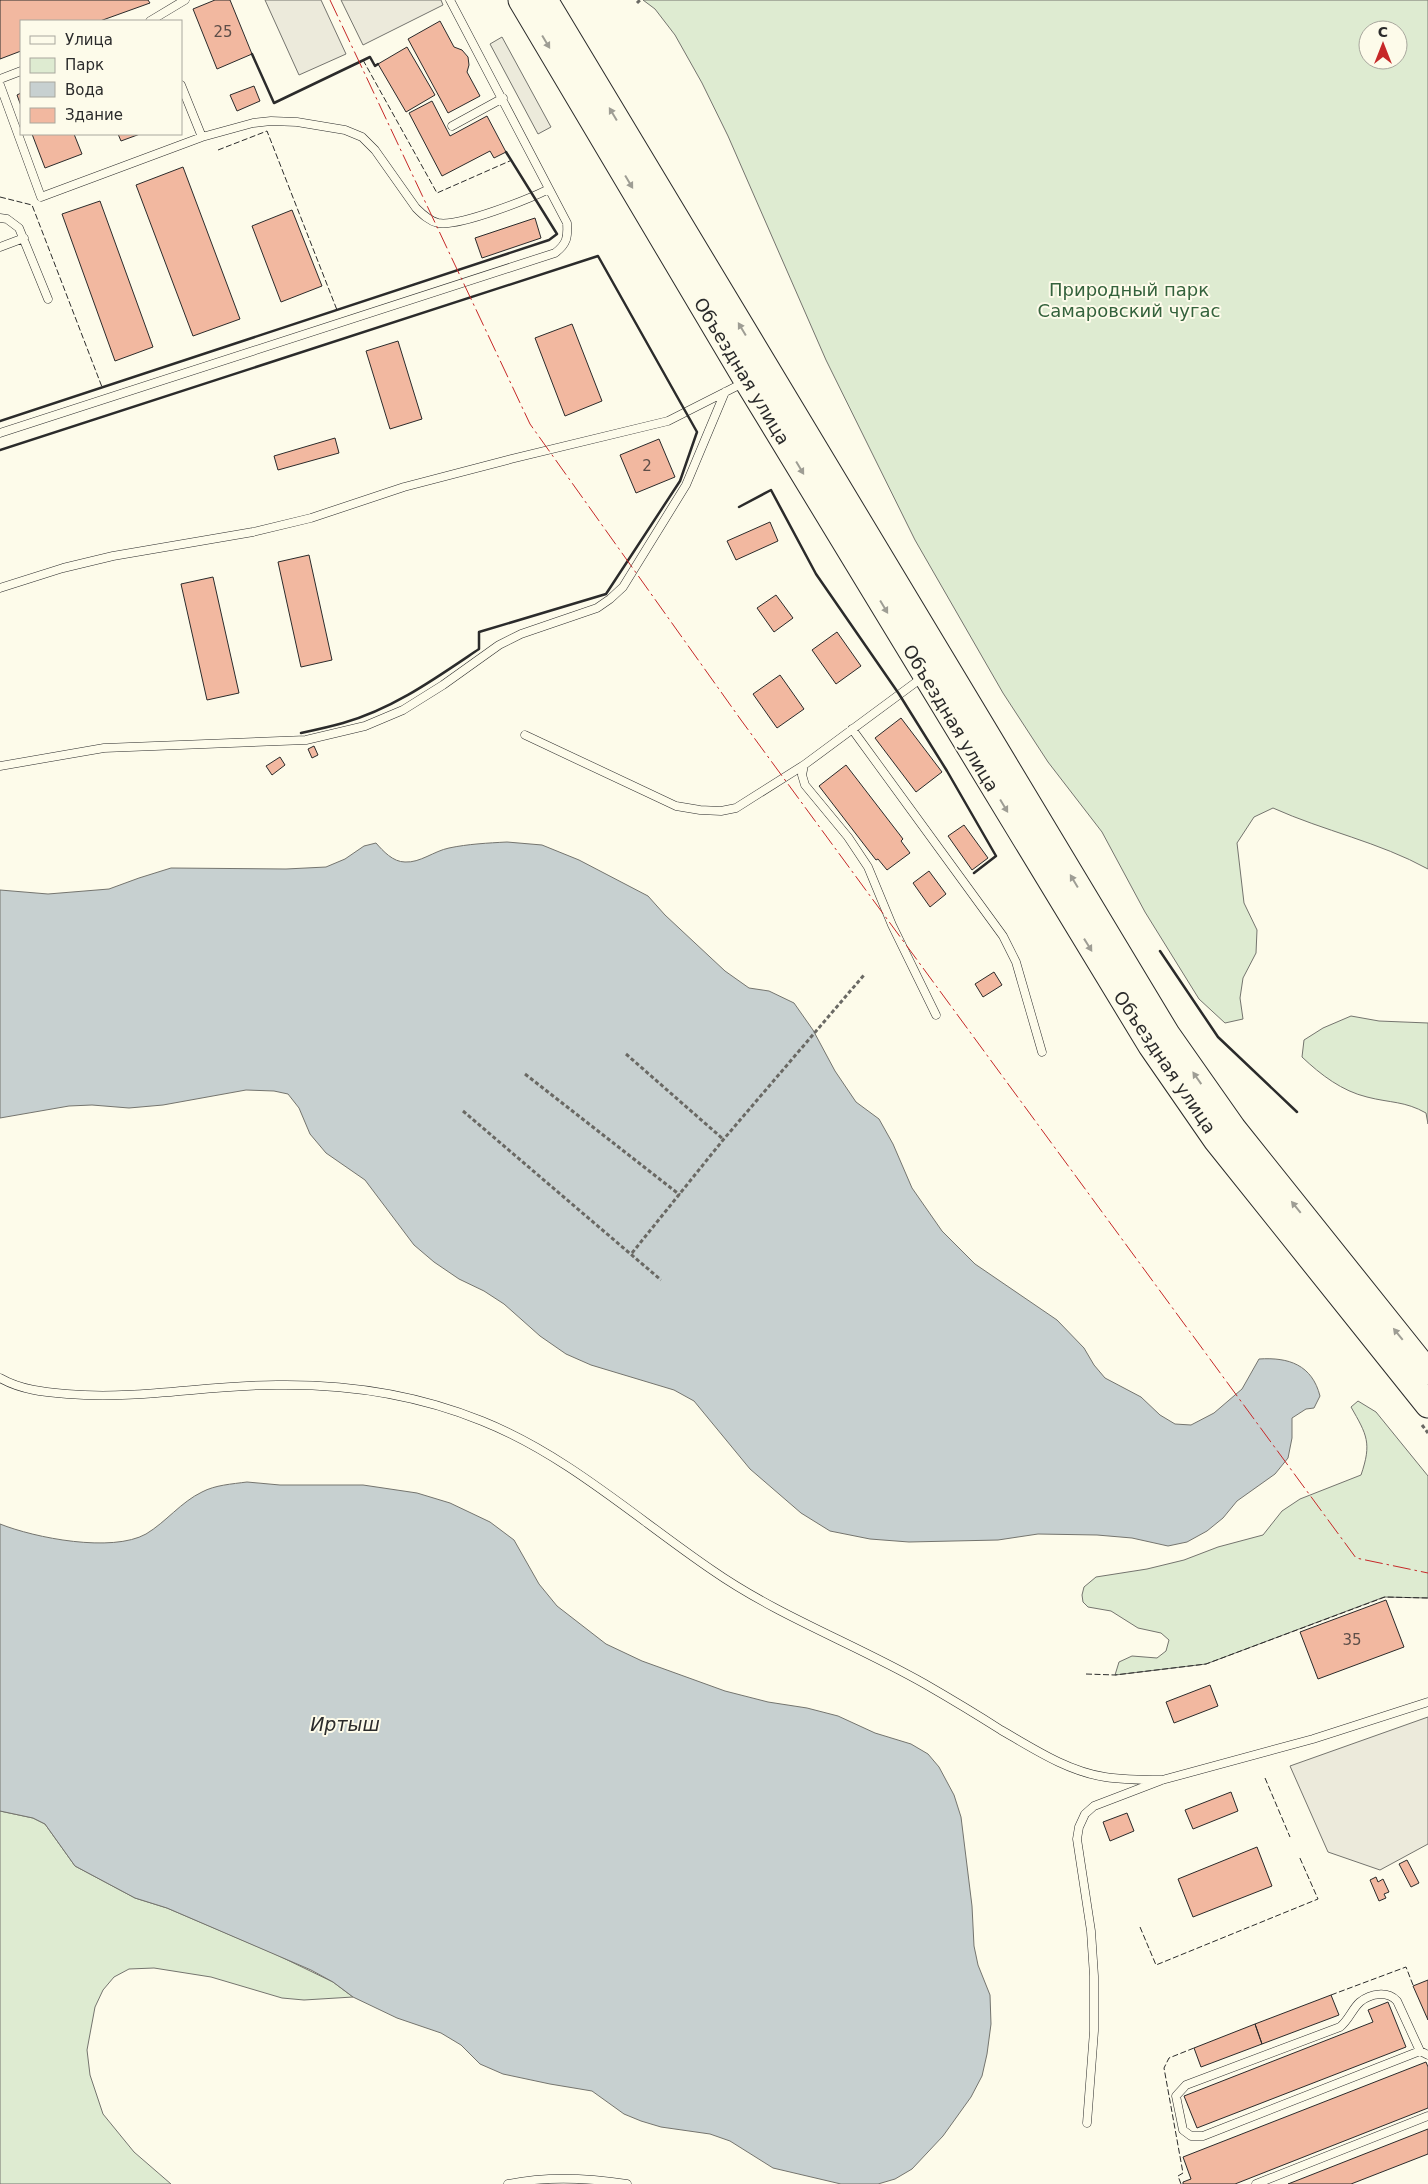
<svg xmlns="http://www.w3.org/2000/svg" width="1428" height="2184" viewBox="0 0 1428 2184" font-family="'DejaVu Sans',sans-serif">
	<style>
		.green { fill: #deebd1; stroke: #74746e; fill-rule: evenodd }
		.parking { fill: #eceadb; stroke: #74746e }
		.water { fill: #c7d0d0; stroke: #74746e }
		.building { fill: #f2b8a0; stroke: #2b2b2b }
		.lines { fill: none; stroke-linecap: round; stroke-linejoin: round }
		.service-casing { stroke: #2b2b2b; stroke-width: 9 }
		.primary-casing { stroke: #2b2b2b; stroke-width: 27 }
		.path { stroke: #6a6964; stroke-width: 3; stroke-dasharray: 4 2.5; stroke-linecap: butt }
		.service { stroke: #fdfbea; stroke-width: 8 }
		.primary { stroke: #fdfbea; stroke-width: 25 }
		.fence { stroke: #2b2b2b; stroke-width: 1; stroke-dasharray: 6 2.5; stroke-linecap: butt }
		.wall { stroke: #2b2b2b; stroke-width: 2.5 }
		.power { stroke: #c62828; stroke-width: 1; stroke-dasharray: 18 4 2.5 4; stroke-linecap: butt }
		.oneway { fill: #9e9d94 }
		.labels { text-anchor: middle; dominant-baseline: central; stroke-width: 4; stroke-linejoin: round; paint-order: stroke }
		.number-label { font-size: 15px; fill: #5d4e48 }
		.park-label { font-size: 18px; fill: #34623c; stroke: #fdfbea }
		.street-label { font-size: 18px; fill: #2b2b2b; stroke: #fdfbea }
		.water-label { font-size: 19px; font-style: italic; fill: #2b2b2b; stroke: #fdfbea }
	</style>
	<rect width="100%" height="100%" fill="#fdfbea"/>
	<path class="green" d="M643,0H1428V869C1379,842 1324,831 1273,808L1254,817L1237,843L1244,903L1257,930L1256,953L1243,978L1240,998L1243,1019L1225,1023L1199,999L1145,912L1102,832L1048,762L1003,693L915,540L826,360L728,136L702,83L675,35L655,9ZM1368,30H1398V60H1368Z
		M1351,1016L1379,1021L1428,1023V1124L1426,1113C1405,1101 1390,1103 1367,1097C1342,1091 1321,1075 1302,1057L1304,1040L1323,1028Z
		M1358,1401L1376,1412L1428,1476V1598L1384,1597L1206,1664L1115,1675L1119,1662L1132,1656L1157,1658L1166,1651L1169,1640L1161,1633L1138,1628L1111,1611L1088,1607L1083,1602L1082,1595L1084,1587L1096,1577L1147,1569L1184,1560L1218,1547L1263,1535L1282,1511L1300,1499L1361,1475C1372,1443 1367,1435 1351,1407Z
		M0,1811L33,1818L45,1824L75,1866L135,1898L167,1908L275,1954L333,1982L353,1997L304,2000L282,1998L211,1977L154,1968L129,1969L114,1977L103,1990L95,2007L87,2050L90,2075L103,2114L134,2152L171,2184H0Z"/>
	<path class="parking" d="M265,0H321L346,54L299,75Z
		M341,0H441L443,5L363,45Z
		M502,37L551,127L538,134L490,44Z
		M1428,1717V1844L1380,1870L1328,1852L1290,1766Z"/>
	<path class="water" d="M507,842L542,845L579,860L648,896L665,915L725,971L749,988L769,991L794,1003L813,1030L835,1071L856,1102L879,1119L893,1144L912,1188L942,1231L975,1264L1057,1320L1084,1348L1094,1365L1105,1378L1141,1397L1160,1415L1175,1424L1191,1425L1214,1413L1242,1389L1259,1359C1289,1357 1312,1365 1320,1396L1314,1408L1306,1409L1292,1418V1438L1288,1458L1275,1474L1237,1501L1223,1518L1207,1531L1187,1542L1168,1546L1132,1538L1097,1535L1038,1534L998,1540L909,1542L870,1539L830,1531L801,1513L750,1469L694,1401L674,1390L591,1365L566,1354L540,1336L504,1304L484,1291L459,1279L434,1262L414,1245L365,1180L326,1153L310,1134L299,1108L288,1094L274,1091L246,1090L163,1105L129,1108L92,1105L69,1106L0,1118V890L48,894L109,889L139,878L171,868L286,869L326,867L345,859L364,846L376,843C383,851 393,862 405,862C420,863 434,851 449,848C468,844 488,843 507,842Z
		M247,1482L280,1485H363L417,1493L450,1503L490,1522L514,1540L539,1584L557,1606L606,1644L642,1661L725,1691L768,1702L807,1708L838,1716L875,1733L911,1744L928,1754L939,1767L954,1795L961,1817L972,1906L974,1946L978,1965L990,1995L991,2024L987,2054L982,2076L971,2097L943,2136L912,2169L895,2179L878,2184H841L773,2168L730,2141L710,2134L661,2127L641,2121L624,2114L592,2091L550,2084L503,2074L480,2064L461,2045L441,2033L397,2018L353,1997L333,1982L311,1970L167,1908L135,1898L75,1866L45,1824L33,1818L0,1811V1524C35,1538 112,1553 146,1534C166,1522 181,1502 202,1492C215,1485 232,1484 247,1482Z"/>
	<path class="building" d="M0,0H148L150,3L100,21H21V51L0,59Z
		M215,0H230L252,54L217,69L193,9Z
		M440,21L454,47L462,50L468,57L469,65L467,72L480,96L448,113L408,39Z
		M407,47L435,95L406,112L378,64Z
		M254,86L260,101L237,111L230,95Z
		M21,93V106L17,95Z
		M432,101L450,136L487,116L506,152L494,158L490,151L442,176L409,113Z
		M32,134H74L82,154L45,168Z
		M118,134H140L121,141Z
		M183,167L240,319L193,336L136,185Z
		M100,201L153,347L115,361L62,214Z
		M292,210L322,286L281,302L252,226Z
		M535,218L541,238L482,258L475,238Z
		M572,324L602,401L565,416L535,338Z
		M398,341L422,419L390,429L366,351Z
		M335,438L339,453L278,470L274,456Z
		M659,439L675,477L636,493L620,455Z
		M770,522L778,541L736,560L727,541Z
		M309,555L332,660L301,667L278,562Z
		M213,577L239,693L207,700L181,584Z
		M776,595L793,618L774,632L757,608Z
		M837,632L861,666L836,684L812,650Z
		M780,675L804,709L777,728L753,694Z
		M901,718L942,772L916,792L875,738Z
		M314,746L318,755L312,758L308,749Z
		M280,757L285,765L272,775L266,766Z
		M846,765L903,839L901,841L910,853L887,870L878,859L876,860L819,786Z
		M964,825L988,858L972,870L948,836Z
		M929,871L946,894L930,907L913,883Z
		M994,972L1002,985L983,997L975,984Z
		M1386,1600L1404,1647L1318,1679L1300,1632Z
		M1210,1685L1218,1706L1174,1723L1166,1702Z
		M1231,1792L1238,1811L1193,1829L1185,1810Z
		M1127,1813L1134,1831L1110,1841L1103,1822Z
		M1257,1847L1272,1886L1193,1917L1178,1879Z
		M1407,1860L1419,1883L1411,1887L1399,1864Z
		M1376,1877L1378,1882L1383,1879L1389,1892L1384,1894L1386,1898L1379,1901L1370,1880Z
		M1428,1980V2020L1413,1986Z
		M1331,1995L1339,2015L1262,2044L1255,2024Z
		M1388,2002L1406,2047L1197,2128L1184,2096L1373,2022L1368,2010Z
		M1255,2024L1262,2044L1201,2067L1194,2048Z
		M1426,2062L1428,2067V2108L1235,2184H1183V2182L1191,2179L1183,2157Z
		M1428,2129V2154L1351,2184H1288Z"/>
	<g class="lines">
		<defs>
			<path id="service" d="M150,21L185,0
				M0,79L21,71
				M0,85L41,197L202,137L253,123L271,121L297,122L345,130L362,137L375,150L416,208C422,214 429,221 438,223C459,227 529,199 549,189
				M181,85L202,137
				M452,126L503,98
				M0,218L7,219L19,228L48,299
				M0,247L24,238
				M0,433L555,253C567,244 568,237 567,223L450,0
				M0,588L63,568L113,556L253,532L311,518L404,487L511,459L668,421L745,382
				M852,729L1003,936L1016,962L1042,1052
				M525,735L676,806L700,810L721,811L736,808L804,765L923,677
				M804,765L802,775L805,785L848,837L868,867L892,925L936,1015
				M0,766L104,748L306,740L365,726L403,710L443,685L499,645L521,634L597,608L610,599L623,587L686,485L725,392
				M0,1378C21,1390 44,1392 67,1394C138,1400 207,1385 277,1385C348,1384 416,1394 482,1421C567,1455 637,1519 712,1570C778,1616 855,1644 925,1684C951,1699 976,1714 1001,1730C1034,1749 1067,1771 1105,1777C1124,1780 1143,1780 1162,1780
				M1420,2051L1203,2136H1191L1183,2130L1176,2096L1186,2085L1340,2027C1349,2020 1352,2009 1360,2002C1371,1993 1388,1991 1397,2001L1420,2051L1428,2055
				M1087,2123L1094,2031V1976L1091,1931L1077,1839L1079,1827L1085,1814L1094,1806L1162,1780L1313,1739L1428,1702
				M508,2184C546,2176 589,2178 627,2184
				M1256,2184L1428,2116"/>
			<path id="primary" d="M521,0L747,381L1151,1046L1216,1140L1428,1405
				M545,0L1167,1034L1233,1128L1428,1372"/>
		</defs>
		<use href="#service" class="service-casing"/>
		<use href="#primary" class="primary-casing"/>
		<path class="path" d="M637,3L640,0
			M626,1054L723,1139
			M525,1074L680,1195
			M463,1111L661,1280
			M632,1253L723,1140L864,975
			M1422,1425L1428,1433"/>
		<use href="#service" class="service"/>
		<use href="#primary" class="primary"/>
		<path class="fence" d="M363,60L437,193L512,160
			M218,150L267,131L337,310
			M0,197L32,205L102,387
			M1086,1674L1115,1675L1206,1664L1385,1597L1428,1598
			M1265,1778L1290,1837
			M1140,1927L1156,1965L1318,1899L1299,1856
			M1331,1995L1406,1967L1413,1985
			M1181,2184L1178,2176L1183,2173L1164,2068L1169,2058L1194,2048"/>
		<path class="wall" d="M252,54L274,103L370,57L375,66L378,64
			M0,421L549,240L557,234L506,152
			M0,450L598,256L697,432L680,481L606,594L479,632V649C436,678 393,709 343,723C329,727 315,730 301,733
			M739,507L771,490L816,574L899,694L947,771L996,856L974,873
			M1160,951L1218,1037L1297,1112"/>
		<path class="power" d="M330,0L530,424L741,720L1356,1558L1428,1573"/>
	</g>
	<defs><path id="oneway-solid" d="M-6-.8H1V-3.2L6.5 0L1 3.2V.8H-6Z" transform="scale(1.25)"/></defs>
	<g class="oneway">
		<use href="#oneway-solid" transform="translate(546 42) rotate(59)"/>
		<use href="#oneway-solid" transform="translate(613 114) rotate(-121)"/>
		<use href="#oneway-solid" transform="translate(629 182) rotate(59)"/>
		<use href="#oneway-solid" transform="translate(742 329) rotate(-121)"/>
		<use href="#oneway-solid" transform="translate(800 468) rotate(59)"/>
		<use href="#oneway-solid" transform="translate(884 607) rotate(59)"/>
		<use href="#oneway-solid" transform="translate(1004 806) rotate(59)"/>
		<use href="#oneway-solid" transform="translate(1074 881) rotate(-121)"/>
		<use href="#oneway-solid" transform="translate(1088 945) rotate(58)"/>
		<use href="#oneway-solid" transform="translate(1197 1078) rotate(-125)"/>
		<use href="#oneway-solid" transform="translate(1296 1207) rotate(-129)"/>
		<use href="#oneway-solid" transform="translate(1398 1334) rotate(-129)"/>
	</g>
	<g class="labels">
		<g class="number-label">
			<text x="223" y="32">25</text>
			<text x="647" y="466">2</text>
			<text x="1352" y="1640">35</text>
		</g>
		<g class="park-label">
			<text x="1129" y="289">Природный парк<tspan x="1129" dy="21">Самаровский чугас</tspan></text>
		</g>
		<g class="street-label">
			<text transform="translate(742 371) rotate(59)">Объездная улица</text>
			<text transform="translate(951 718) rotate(59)">Объездная улица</text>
			<text transform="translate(1165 1062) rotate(56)">Объездная улица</text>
		</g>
		<g class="water-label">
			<text x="345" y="1724">Иртыш</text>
		</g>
	</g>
	<rect x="20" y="20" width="162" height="115" fill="#fdfbea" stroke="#a9a89e"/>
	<rect x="30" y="36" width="25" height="8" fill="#fdfbea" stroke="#a9a89e"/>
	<text x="65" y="45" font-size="15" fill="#2b2b2b">Улица</text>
	<rect x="30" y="58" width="25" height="15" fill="#deebd1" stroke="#a9a89e"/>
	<text x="65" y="70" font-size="15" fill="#2b2b2b">Парк</text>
	<rect x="30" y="82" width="25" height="15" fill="#c7d0d0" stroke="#a9a89e"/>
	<text x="65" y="95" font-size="15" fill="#2b2b2b">Вода</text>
	<rect x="30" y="108" width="25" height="15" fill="#f2b8a0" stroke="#a9a89e"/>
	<text x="65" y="120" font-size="15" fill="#2b2b2b">Здание</text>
	<g transform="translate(1383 45)"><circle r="24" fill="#fdfbea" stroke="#a9a89e"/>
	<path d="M0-4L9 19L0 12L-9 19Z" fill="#c62828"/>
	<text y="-8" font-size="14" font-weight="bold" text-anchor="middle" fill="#2b2b2b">С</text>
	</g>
</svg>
